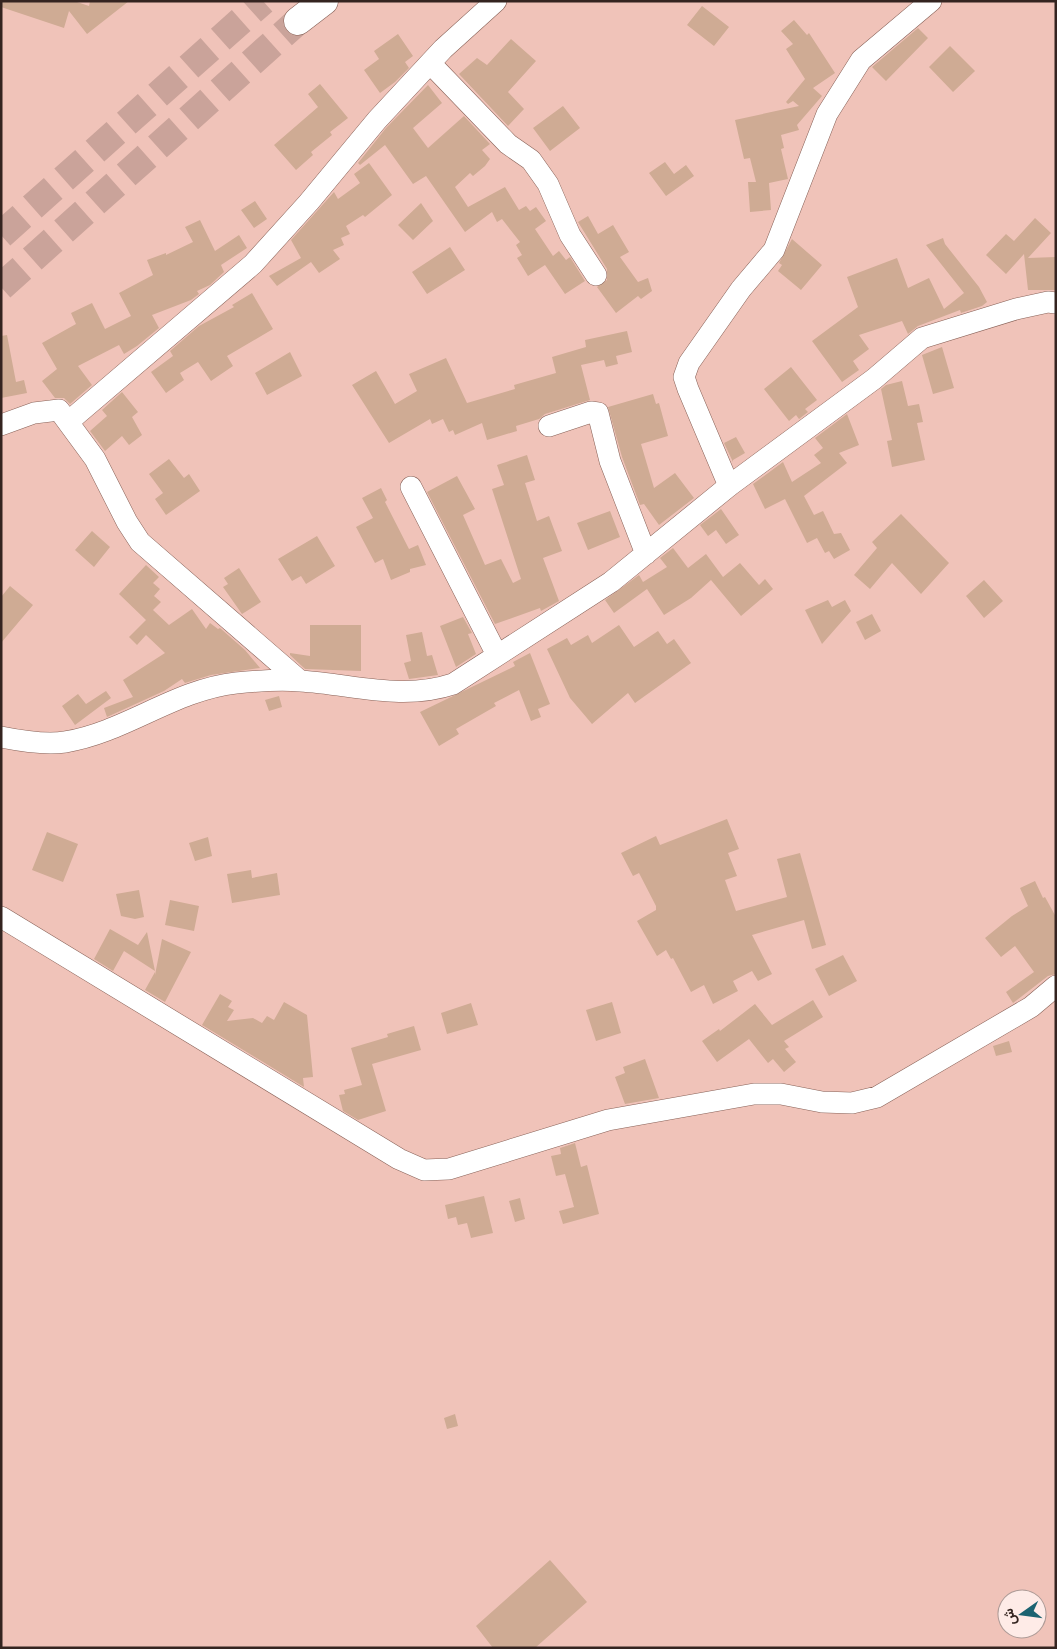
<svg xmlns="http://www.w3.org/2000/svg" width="1057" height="1649" viewBox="0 0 1057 1649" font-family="'Times New Roman',Vazirmatn,serif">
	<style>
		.building { fill: #cfab94 }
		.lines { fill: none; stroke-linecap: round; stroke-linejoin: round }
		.highway-tunnel { stroke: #caa39a; stroke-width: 28; stroke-dasharray: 28 14; stroke-linecap: butt }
		.minor-casing { stroke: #886258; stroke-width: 22 }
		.highway-casing { stroke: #886258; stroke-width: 29 }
		.minor { stroke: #fff; stroke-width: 21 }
		.highway { stroke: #fff; stroke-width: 28 }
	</style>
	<rect width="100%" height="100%" fill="#f0c3b9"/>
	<path class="building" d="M1,1H74L89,6L90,1H129L87,34L69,11L64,28L1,7Z
		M702,6L729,27L714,46L687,25Z
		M794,20L807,35L809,33L835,73L813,88L822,96L797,125L799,130L781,135L784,148L781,149L788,179L769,183L771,210L750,212L748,182H756L750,158L744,159L735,120L799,106L793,101L788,104L786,102L805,79L786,49L793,44L781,31Z
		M918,28L928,38L886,81L872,67Z
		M398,34L413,56L405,62L409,68L395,82L380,93L364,70L379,59L374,51Z
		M511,39L536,61L508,92L524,109L508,126L459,74L477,58L487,65Z
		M950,46L975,71L953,92L929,67Z
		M320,84L348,118L330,132L332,135L311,152L313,155L296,170L274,145L318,107L308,94Z
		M428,85L442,103L413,128L428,148L464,116L490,144L482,150L490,159L485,166L473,176L470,173L455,187L468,207L505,187L519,210L526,206L530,211L536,207L546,221L535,229L553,256L559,251L566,260L570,257L585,281L565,294L545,265L528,276L517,258L522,255L516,245L520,242L502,219L497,222L492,212L465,232L426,176L413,184L385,145L360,165L358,163L386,128Z
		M563,106L580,128L550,151L533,128Z
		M665,162L674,174L686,165L694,176L666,196L649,173Z
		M369,163L392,195L365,217L363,215L346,226L350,234L341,238L344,245L333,250L340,259L319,273L311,262L277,286L269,276L301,258L291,240L334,192L338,199L360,183L354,174Z
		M255,201L267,219L254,228L241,210Z
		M421,203L433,221L413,240L398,225Z
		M588,216L598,234L613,225L629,252L620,257L638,282L648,278L652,291L641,299L638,296L616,313L597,287L607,280V269L578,222Z
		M1035,218L1051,233L1028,258L1056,257V290H1028L1024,254L1006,274L986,255L1006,234L1014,241Z
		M200,220L215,251L239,235L247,248L221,265L224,272L210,285L197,291L199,294L191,300L152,315L159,328L137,346L124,354L119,345L78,366L92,385L70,404L64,398H55L42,381L57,369L42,343L76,324L71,313L92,303L105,329L131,316L119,293L153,275L147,260L166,253V255L193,242L185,227Z
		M943,238L945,244L979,287L987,302L982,306L961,313L960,310L918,326L908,334L902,321L859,335L869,349L853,361L859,370L842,382L812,341L858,307L847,277L897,258L908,288L929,278L944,309L964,293L926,245Z
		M792,239L822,265L801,290L778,271L782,265L779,263Z
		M450,247L465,270L427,294L412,272Z
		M252,293L273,329L227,356L233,366L211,381L198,362L180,373L184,380L166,393L151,372L173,356L170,351L199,326L234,307L232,305Z
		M627,331L632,352L616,356L618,364L606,367L604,360L581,365L590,400L545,414L539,419L516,426L517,431L487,440L482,423L455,435L453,430L449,432L443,419L432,424L430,419L389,443L352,385L376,371L395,404L417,391L409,374L446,358L467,403L515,389L514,385L556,373L552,357L586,347L585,340Z
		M7,335L16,382L24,380L27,393L1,398V336Z
		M942,347L954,388L933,394L922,355Z
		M290,352L302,376L267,395L255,373Z
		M791,367L817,400L805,409L808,412L799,419L796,415L789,421L764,389Z
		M902,381L908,406L919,404L923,422L917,423L925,460L892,467L887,441L892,440L881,389L886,385Z
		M122,392L138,412L132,417L142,435L129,445L122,436L105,451L90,431L107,416L102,410Z
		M653,394L656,404L659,403L668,436L641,444L654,488L675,473L694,498L659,525L644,504L640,505L622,457L608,407Z
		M847,414L859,445L839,453L847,463L804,496L814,515L823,511L834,534L841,533L850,550L834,559L829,551L825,553L817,538L807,543L785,499L765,509L753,484L783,462L792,482L821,463L814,455L823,448L815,438Z
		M736,437L745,453L733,460V462L724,443Z
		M527,455L535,480L525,483L537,521L549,516L562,551L543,558L559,601L541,611L540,608L495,624L427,492L457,476L475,509L463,515L485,565L501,559L513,583L521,579L492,489L504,485L497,465Z
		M169,459L184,478L189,474L200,491L166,515L155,499L163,493L149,474Z
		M381,488L387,500L385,502L409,549L418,545L426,565L410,569V572L391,580L383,559L375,563L356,527L373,518L362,498Z
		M721,509L739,535L726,544L716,530L708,536L700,525Z
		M610,511L620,537L588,550L577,523Z
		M901,514L949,563L921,594L892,563L870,589L854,575L877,548L872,542Z
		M92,531L110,547L94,567L75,550Z
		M317,536L335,566L306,584L301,576L292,581L278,559Z
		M673,548L688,568L706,554L723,577L740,563L759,585L765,579L773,589L741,616L711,580L691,598L664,615L647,589L614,613L605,600L639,575L643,582L667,567L660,558Z
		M146,565L159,577L153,583L160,589L154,596L161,602L153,610L169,625L192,609L206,629L210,623L218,629L220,628L245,650L260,668L211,675L185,683L182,679L164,691L107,717L104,708L133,697L123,680L165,653L146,635L137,645L129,637L146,620L119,594Z
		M239,568L261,602L242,614L223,587L228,584L224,578Z
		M984,580L1003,601L984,618L966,596Z
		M10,586L33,605L1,643V597Z
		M828,600L832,607L845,600L851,611L822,644L805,610Z
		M872,614L881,631L865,640L856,622Z
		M463,617L472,633L468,634L476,654L456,667L440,626Z
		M310,625H361V671L305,669L290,655V653L310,656Z
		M619,625L634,647L658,631L667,644L674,639L691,663L635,703L628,693L592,724L570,698L547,649L567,638L571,645L588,635L592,643Z
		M422,632L427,656L432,655L438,675L409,679L404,663L411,661L406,635Z
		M530,653L550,704L538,709L541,717L531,721L519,690L494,703L496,706L456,729L459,734L439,746L420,712L515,666L513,662Z
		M106,691L111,698L75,725L62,706L78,694L86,704Z
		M279,696L282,707L269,711L265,700Z
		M727,819L739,849L728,853L737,876L725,880L736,911L787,897L777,859L800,853L826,945L812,949L804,920L752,935L772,974L758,981L752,971L733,981L738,991L713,1004L704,985L691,992L673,958L671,959L666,950L657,956L637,921L656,910V906L639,873L633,876L621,853L656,836L660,845Z
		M47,832L78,844L63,882L32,870Z
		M208,837L212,856L195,861L189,843Z
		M251,870L252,878L277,873L280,895L232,903L227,874Z
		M1035,881L1043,898L1045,897L1056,917V974L1048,976L1013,1003L1006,992L1034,972L1015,946L1001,957L985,938L1012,916L1028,906L1020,888Z
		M139,890L144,917L135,919L121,916L116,894Z
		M170,900L199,906L194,931L165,925Z
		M110,929L138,945L147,932L155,971L124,951L113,971L94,959Z
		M162,939L191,952L165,1002L145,990L155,972V975Z
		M843,955L857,981L829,996L815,969Z
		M220,994L232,1001L228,1007L234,1010L227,1021L253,1018L262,1023L267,1016L274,1020L284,1002L307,1015L313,1077L303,1078L304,1087L202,1025Z
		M813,1000L823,1017L784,1041L789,1047L785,1049L796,1062L784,1072L773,1059L768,1063L749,1039L717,1062L702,1041L719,1029L720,1031L755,1004L772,1025Z
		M612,1002L621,1033L596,1041L586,1010Z
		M471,1003L478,1025L447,1034L441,1013Z
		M414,1026L421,1050L372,1064L386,1111L358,1120L343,1111L339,1095L345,1094L344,1090L362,1085L351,1048L388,1037L387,1034Z
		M1009,1041L1012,1052L996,1056L993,1046Z
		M645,1059L659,1098L625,1104L615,1077L625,1073L623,1067Z
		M575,1143L581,1167L587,1165L599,1214L563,1224L559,1211L574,1207L565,1174L556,1176L551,1156L561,1154L560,1148Z
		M484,1196L493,1233L471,1238L467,1223L458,1225L456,1217L448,1219L445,1205Z
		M520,1198L525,1219L515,1222L509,1201Z
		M455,1414L458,1426L447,1429L444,1418Z
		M550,1560L587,1602L535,1648H493L476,1626Z"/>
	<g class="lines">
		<path class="highway-tunnel" d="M1,235L263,1
			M1,287L298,21"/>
		<defs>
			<path id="minor" d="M430,63L508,144L531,160L548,184L570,235L596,275
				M68,422L253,264L309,202L377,120L443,49L496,1
				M1,425L34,413L59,410L95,459L127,522L140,542L299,680
				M549,426L591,412L598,413L610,461L646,554
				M729,486L688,389L684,377L689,363L741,289L774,250L827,114L861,60L931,1
				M411,487L497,655
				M1,737C21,741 45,745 65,742C126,732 174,690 236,683C256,681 280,679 300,681C352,684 402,701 453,684L611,582L729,486L874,379L922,338L1016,309L1048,302L1056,303
				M1,917L399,1159L424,1170L449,1169L608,1120L754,1094H781L822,1102L852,1103L877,1097L1031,1007L1056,986"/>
			<path id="highway" d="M298,21L324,1"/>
		</defs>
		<use href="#minor" class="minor-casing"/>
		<use href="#highway" class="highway-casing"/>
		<use href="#minor" class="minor"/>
		<use href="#highway" class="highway"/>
	</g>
	<rect width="1057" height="1649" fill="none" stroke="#342420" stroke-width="5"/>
	<g transform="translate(1022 1614) rotate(256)"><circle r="24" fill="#feebe7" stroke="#ad9b97"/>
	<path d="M0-4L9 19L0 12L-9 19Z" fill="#1b6371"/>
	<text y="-8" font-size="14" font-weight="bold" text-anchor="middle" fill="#342420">ش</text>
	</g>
</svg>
